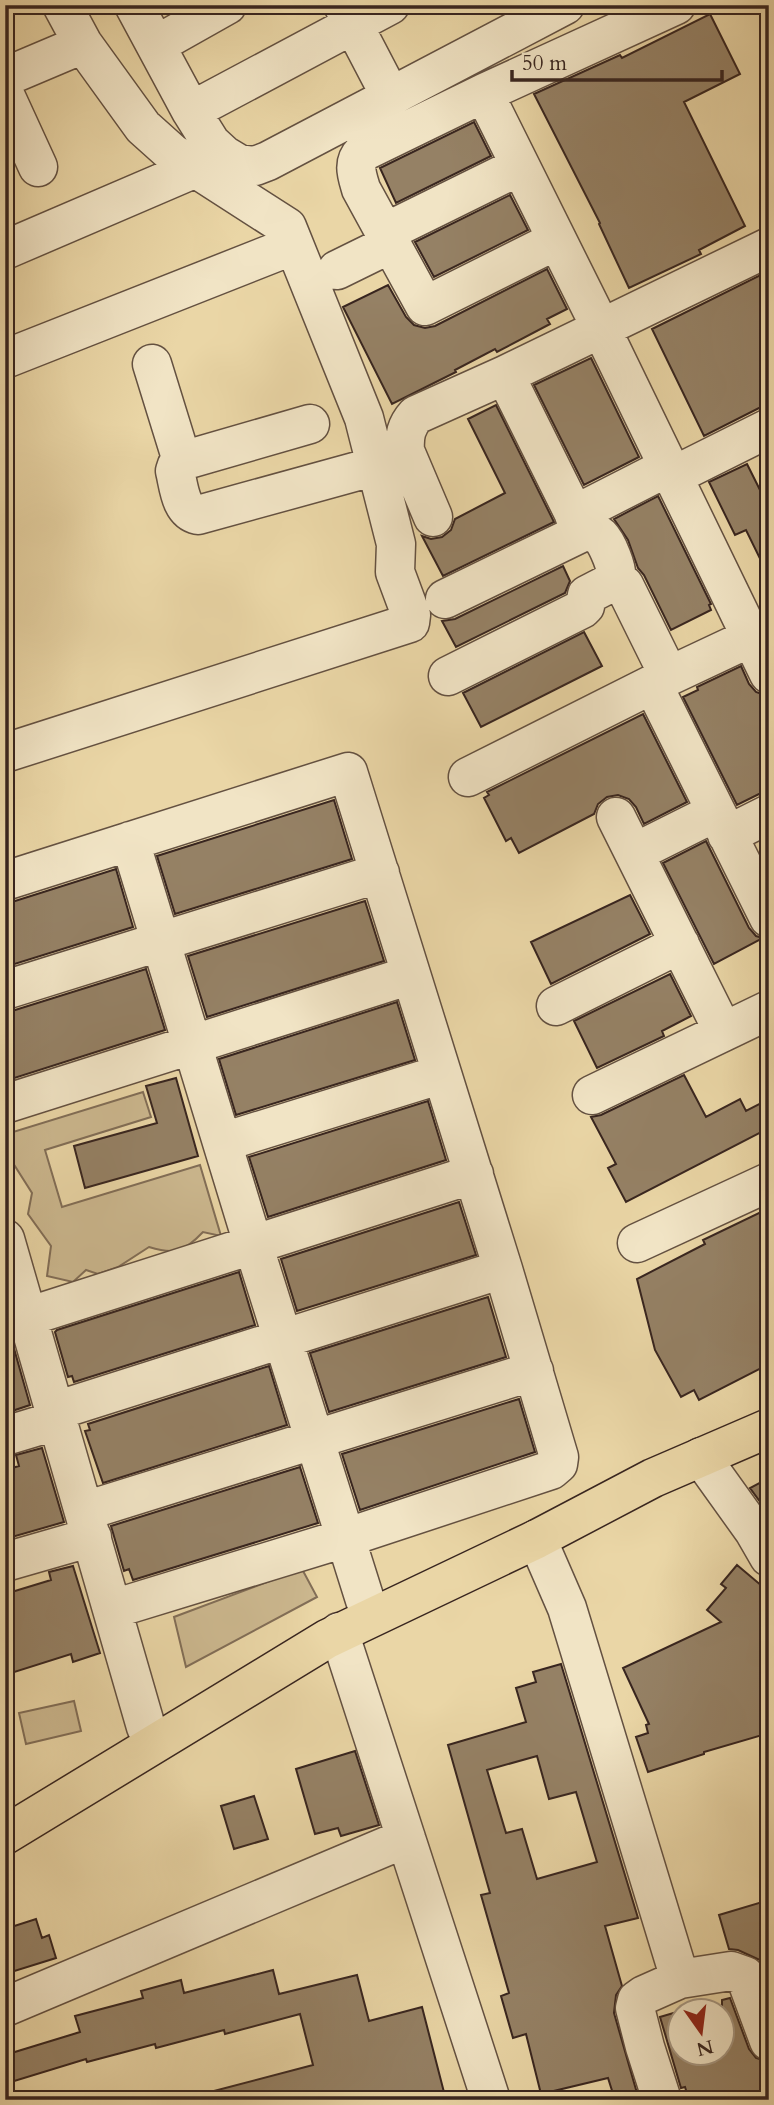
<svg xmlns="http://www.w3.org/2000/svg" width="774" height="2105" viewBox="0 0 774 2105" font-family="Cardo,serif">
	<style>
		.green { fill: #ccb88f; stroke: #826e57; stroke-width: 2 }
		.building { fill: #958165; stroke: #38251f; stroke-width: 2; fill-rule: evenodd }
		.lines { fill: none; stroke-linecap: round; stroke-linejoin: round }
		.minor-casing { stroke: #645141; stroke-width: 41 }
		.major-casing { stroke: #38251f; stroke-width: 41 }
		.minor { stroke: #f1e4c5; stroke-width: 38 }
		.major { stroke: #ead6a6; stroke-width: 38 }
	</style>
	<rect width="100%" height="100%" fill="#ead6a6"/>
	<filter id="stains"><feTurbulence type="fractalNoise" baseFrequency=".00286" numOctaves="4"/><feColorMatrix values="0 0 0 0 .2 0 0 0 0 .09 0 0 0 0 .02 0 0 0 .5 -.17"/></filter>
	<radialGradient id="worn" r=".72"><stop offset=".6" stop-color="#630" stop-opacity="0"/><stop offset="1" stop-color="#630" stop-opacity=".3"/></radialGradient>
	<path class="green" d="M143,1092L151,1117L45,1150L62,1207L200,1165L221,1236L203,1232C184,1252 175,1255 149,1247L118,1267L98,1274L86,1270L73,1282L47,1276L51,1246L28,1214L32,1193L13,1163L8,1149L13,1132Z
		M302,1569L317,1597L186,1667L174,1617Z
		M74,1701L81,1731L26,1744L19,1713Z"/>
	<path class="building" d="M710,14L740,74L684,102L745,226L699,250L701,254L629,288L599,224L600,223L534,94L620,55L622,58Z
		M474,122L491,156L396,203L380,168Z
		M510,195L528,230L434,277L415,242Z
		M547,269L567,309L547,319L550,324L497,352L495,349L455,370L456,372L392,404L343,307L388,285L406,317L414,325L425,328L435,326Z
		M769,271V406L759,408L704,436L652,329Z
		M591,358L639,457L584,485L534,385Z
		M496,405L554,522L443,576L422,536L431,539L442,537L451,530L455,519L505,493L468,419Z
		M747,464L769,508V577L746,530L735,535L709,482Z
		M658,496L711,604L709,605L711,610L671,630L644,575L638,568L628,540L614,519Z
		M563,566L570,581L565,593L456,647L442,621L455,619Z
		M584,632L602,666L481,727L463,693Z
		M741,666L749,684L756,692L762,694L769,708V792L759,794L737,805L683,697L698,690L697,687Z
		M643,714L687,802L644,824L636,807L629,799L618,795L607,797L598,804L594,814L519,853L511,838L506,841L484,798L489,795L487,792Z
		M334,800L352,859L175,914L157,856Z
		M706,841L749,928L756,936L763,938L714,964L663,863Z
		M116,869L133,927L5,967V902H12Z
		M630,895L650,934L551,984L531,942Z
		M365,901L384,961L207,1017L188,956Z
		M146,969L165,1030L5,1081V1011H12Z
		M670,974L691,1016L662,1031L664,1036L597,1068L574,1021Z
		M397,1002L415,1060L236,1115L219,1059Z
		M684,1075L706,1117L740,1099L746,1111L769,1099V1128L626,1202L608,1168L616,1164L591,1117L601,1115Z
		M176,1078L198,1156L85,1188L74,1146L157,1123L146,1086Z
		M428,1101L446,1160L268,1217L249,1157Z
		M459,1202L476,1255L297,1311L281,1259Z
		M761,1212L769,1227V1364L699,1400L694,1390L681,1397L655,1350L637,1279L705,1244L703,1240Z
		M239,1272L255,1325L74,1382L72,1376L68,1377L55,1332L57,1330Z
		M488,1297L506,1357L329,1412L310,1353Z
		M5,1345H13L30,1405L6,1413Z
		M269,1366L287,1425L103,1483L85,1431L90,1430L88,1424Z
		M519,1399L535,1452L360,1510L342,1454Z
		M42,1448L64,1522L5,1539V1470L19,1466L16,1455Z
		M300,1467L318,1523L133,1580L129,1569L124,1571L111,1526Z
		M769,1478V1514L750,1488Z
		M737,1565L769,1592V1733L704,1752V1754L648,1772L636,1737L648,1733L646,1725L649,1724L623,1668L721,1622L707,1610L726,1588L721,1584Z
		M73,1566L100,1653L73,1662L71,1654L5,1675V1594L51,1580L49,1572Z
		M561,1664L638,1918L605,1926L622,1986L616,1995L614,2013L639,2100H615L608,2078L541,2094L526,2034L513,2038L501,1996L509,1993L481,1895L490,1893L448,1745L526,1722L516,1688L536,1682L533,1672ZM537,1756L549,1799L576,1792L597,1862L537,1879L522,1829L506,1833L487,1770Z
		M355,1751L379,1825L341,1836L338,1828L315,1834L296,1769Z
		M254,1796L268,1839L234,1849L221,1806Z
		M769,1900V1977L760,1960L738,1950L729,1949L719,1915Z
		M36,1919L42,1938L49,1935L56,1958L5,1974V1929Z
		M273,1970L279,1994L357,1975L369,2021L422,2007L446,2100H399L397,2094L374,2100H211L210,2092L313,2065L300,2014L225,2034L224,2030L156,2048L155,2044L87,2062L86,2059L11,2082L5,2055L80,2032L75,2016L143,1998L141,1991L181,1980L184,1993Z
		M730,1998L749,2049L756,2058L769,2062V2100H689L685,2087L681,2088L660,2017L680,2011V2053H722V2000Z"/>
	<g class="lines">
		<defs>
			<path id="minor" d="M134,5L191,111L211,143L224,155L239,164L255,166L268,161L565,5
				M343,5L391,97
				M676,5L484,93L601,328L769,674
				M156,45L227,5
				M5,77L83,44
				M484,93L363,152C352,163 357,175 361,189L425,306L557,240
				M5,95L38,167
				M191,111L390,5
				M386,232L520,166
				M5,250L196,168
				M337,270L392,243
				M5,359L294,245
				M152,364L182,461L177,465L175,471C179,487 180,511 198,515L376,466
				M182,461L310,424
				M673,476L769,428
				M574,515L668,467
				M433,517L405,451C404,436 406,426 416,415L505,375
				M583,532L505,375L769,247
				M624,585L669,676
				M445,599L583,532C589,532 596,532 600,536C607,543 619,570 616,580L587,595L585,606L582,609L448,676
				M653,685L769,918
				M5,753L410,623L411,615L395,572L396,544L364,418L287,227L172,153L143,127L83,44L62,5
				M468,777L669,676L769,629
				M616,817L723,1031
				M727,835L769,814
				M130,841L253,1244L365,1600
				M634,853L716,812
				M5,881L348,772L503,1269L559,1457L558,1464L551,1470L345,1538L113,1609
				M5,990L380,873
				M556,1006L680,944
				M592,1095L769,1010
				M5,1104L411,975
				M223,1142L442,1074
				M5,1239L146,1727
				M637,1243L769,1182
				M5,1324L474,1174
				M55,1411L503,1269
				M5,1436L58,1420
				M701,1457L754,1531L769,1557
				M85,1511L534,1371
				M537,1539L567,1608L680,1979L644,1995L637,2000L635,2008L645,2047L662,2100
				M5,1562L92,1537
				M339,1632L491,2100
				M680,1979L731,1971L745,1976L769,2041
				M5,2007L406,1838"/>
			<path id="major" d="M5,1835L327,1639L537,1539L653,1478L769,1428"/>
		</defs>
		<use href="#minor" class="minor-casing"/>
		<use href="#major" class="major-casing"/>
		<use href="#minor" class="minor"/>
		<use href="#major" class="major"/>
	</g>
	<rect width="774" height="2105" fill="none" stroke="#ead6a6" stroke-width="28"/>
	<rect x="7" y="7" width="760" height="2091" fill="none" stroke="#38251f" stroke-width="3.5"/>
	<rect x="14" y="14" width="746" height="2077" fill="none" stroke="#38251f" stroke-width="2"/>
	<g transform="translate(701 2032) rotate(166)"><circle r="33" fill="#f1e4c5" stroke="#a79883" stroke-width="2"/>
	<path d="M0-5L12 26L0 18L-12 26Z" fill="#8f2418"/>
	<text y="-10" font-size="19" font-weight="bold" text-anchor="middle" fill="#38251f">N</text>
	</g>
	<path d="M512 70v10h210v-10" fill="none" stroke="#38251f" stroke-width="3.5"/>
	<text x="522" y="70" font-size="21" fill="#38251f" stroke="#f1e4c5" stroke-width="5" paint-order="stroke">50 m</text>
	<rect width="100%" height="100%" filter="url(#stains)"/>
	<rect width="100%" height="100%" fill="url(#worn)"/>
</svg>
